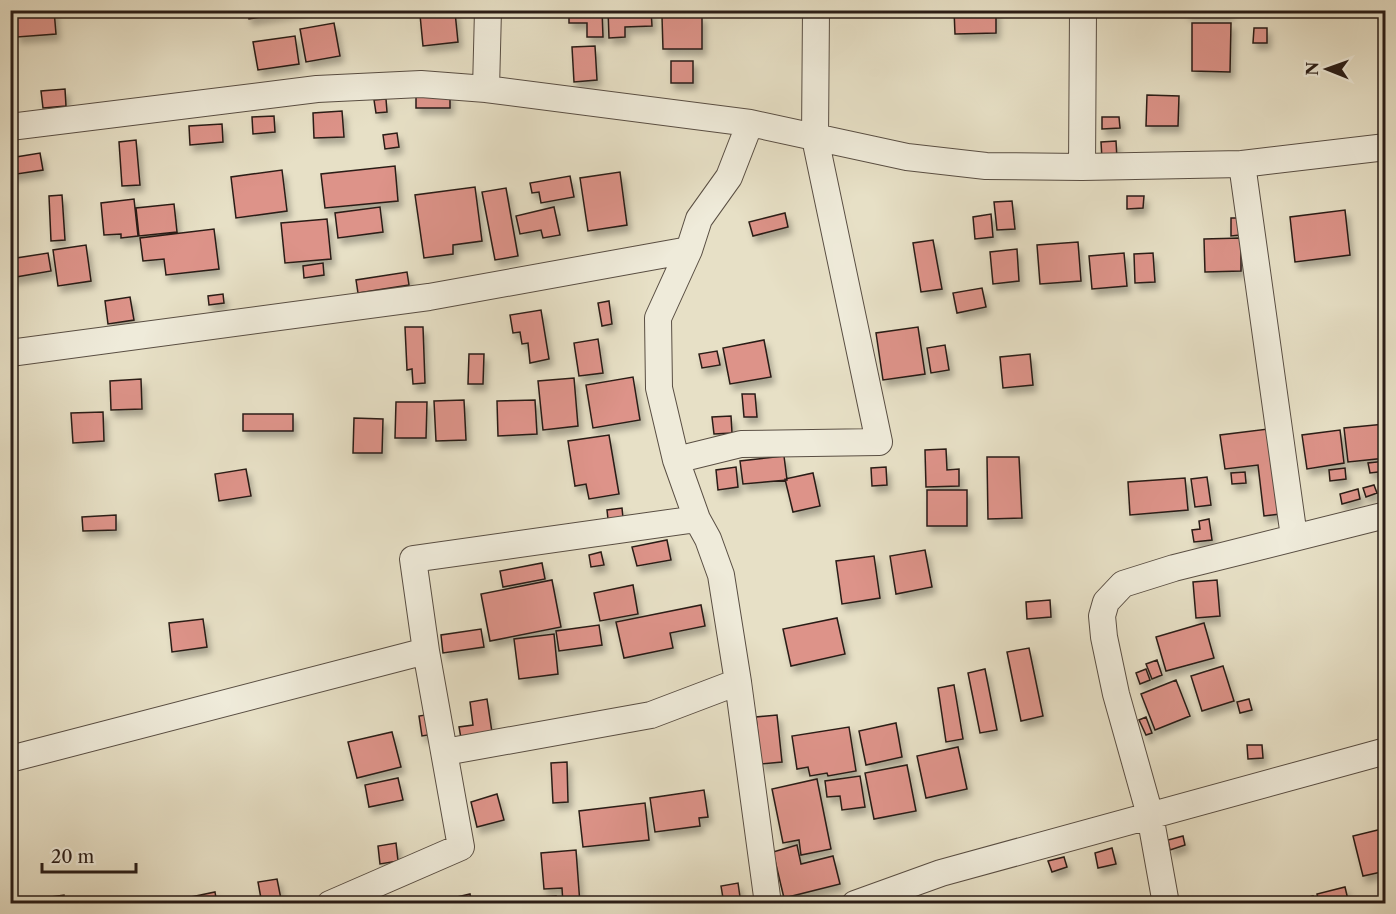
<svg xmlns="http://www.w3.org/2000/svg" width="1396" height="914" viewBox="0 0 1396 914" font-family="'Libre Caslon Text',serif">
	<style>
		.building { fill: #dd9389; stroke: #2a1d17; stroke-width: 1.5; filter: url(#shadow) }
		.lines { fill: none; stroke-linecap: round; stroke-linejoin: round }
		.street-casing { stroke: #594e43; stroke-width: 28 }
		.street { stroke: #efebda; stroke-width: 26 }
	</style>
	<defs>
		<filter id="shadow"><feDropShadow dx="3.5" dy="6" stdDeviation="3" flood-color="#0004"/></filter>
	</defs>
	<rect width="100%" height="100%" fill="#e7e0c6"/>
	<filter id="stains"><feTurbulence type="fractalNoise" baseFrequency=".00333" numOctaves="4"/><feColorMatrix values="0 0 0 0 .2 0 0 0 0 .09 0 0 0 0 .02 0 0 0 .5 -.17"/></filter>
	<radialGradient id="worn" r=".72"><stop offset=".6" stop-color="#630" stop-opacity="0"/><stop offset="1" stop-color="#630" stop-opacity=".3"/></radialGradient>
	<path class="building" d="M15,10H54L56,34L17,37Z
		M247,10H303L249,19Z
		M569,10H602L603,37H587V23H569Z
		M608,10H651L652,26L625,27V37L609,38Z
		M954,10H996V33L955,34Z
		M1186,10H1230V14H1186Z
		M455,12L458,42L423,46L420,15Z
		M702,16V49H663L662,17Z
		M334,23L340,56L306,62L300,29Z
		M1192,23H1231L1230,72L1192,71Z
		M1254,28H1267V43H1253Z
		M295,36L299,64L258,70L253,42Z
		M595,46L597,80L574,82L572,47Z
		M671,61H693V83H671Z
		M65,89L66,106L43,108L41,91Z
		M450,93V108H416V94Z
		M1147,95L1179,96L1178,126H1146Z
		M386,99L387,112L376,113L374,100Z
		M342,111L344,137L314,138L313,113Z
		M274,116L275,132L253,134L252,117Z
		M1102,117H1119L1120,128L1102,129Z
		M222,124L223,142L190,145L189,126Z
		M397,133L399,147L385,149L383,135Z
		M136,140L140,185L122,186L119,142Z
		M1116,141L1117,159H1102L1101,142Z
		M40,153L43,170L10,175V158Z
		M395,166L398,201L325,208L321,174Z
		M282,170L287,211L236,218L231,177Z
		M620,172L627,225L588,231L580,178Z
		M570,176L574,197L541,203L539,192L532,193L530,183Z
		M475,187L482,241L453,245V254L424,258L415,195Z
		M506,188L518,256L495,260L482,192Z
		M62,195L65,240L51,241L49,196Z
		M1127,196H1144L1143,208L1127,209Z
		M134,199L138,236L121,238V234L104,235L101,203Z
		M1012,201L1015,229L997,230L994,202Z
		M174,204L177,232L139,236L136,208Z
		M380,207L383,232L338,238L335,213Z
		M554,207L560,235L543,238L541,230L520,234L516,216Z
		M1345,210L1350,255L1295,262L1290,217Z
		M785,213L788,227L753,236L749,222Z
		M991,214L993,237L975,239L973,217Z
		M1231,218H1239L1240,235L1231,236Z
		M327,219L331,259L285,263L281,223Z
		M214,229L219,269L166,275L164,259L143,261L140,238Z
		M1241,238V271L1205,272L1204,239Z
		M933,240L942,289L921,292L913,243Z
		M1078,242L1081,281L1040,284L1037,245Z
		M86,245L91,281L58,286L53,250Z
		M1017,249L1019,281L993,284L990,252Z
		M48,253L51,271L10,278V259Z
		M1124,253L1127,286L1092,289L1089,256Z
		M1153,253L1155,282L1135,283L1134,254Z
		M323,263L324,275L304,278L303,266Z
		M407,272L409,285L358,293L356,280Z
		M982,288L986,307L957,313L953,293Z
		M223,294L224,303L209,305L208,296Z
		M130,297L134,320L108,324L105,301Z
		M609,301L612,324L602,326L598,303Z
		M541,310L549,359L530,363L528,343L522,344L520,332L513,333L510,315Z
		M405,327H423L425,383L413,384L412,369L407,370Z
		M918,327L925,374L883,380L876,333Z
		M598,339L603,373L579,376L574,343Z
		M764,340L771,377L730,384L723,348Z
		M945,345L949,370L931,373L927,348Z
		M717,351L720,365L702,368L699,354Z
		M469,354H484L483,384H468Z
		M1030,354L1033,385L1003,388L1000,357Z
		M633,377L640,420L593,428L586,385Z
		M574,378L578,426L543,430L538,381Z
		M141,379L142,409L111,410L110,381Z
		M742,394H755L757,417H744Z
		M464,400L466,440L436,441L434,401Z
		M535,400L537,434L498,436L497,401Z
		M396,402H427L426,438H395Z
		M103,412L104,441L73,443L71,413Z
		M243,414H293V431H243Z
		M731,416L732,433L714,434L712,417Z
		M354,418L383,419L382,453H353Z
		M1385,424L1386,458L1348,462L1344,428Z
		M1268,429L1280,514L1264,516L1258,465L1225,469L1220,435Z
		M1340,430L1344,463L1307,469L1302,435Z
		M609,435L619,494L589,499L586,484L575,486L568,441Z
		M946,449L947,470L959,469V486L926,487L925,450Z
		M784,456L787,480L743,484L740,461Z
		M987,457H1019L1022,518L988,519Z
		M1386,461V471L1370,473L1368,463Z
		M736,467L738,487L718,490L716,470Z
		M886,467L887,485L872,486L871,468Z
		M1345,468L1346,479L1330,481L1329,470Z
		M246,469L251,496L219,501L215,474Z
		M1245,472L1246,483L1232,484L1231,473Z
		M813,473L820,506L793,512L785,479Z
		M1207,477L1211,505L1195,507L1191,479Z
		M1185,478L1188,510L1130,515L1128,482Z
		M1374,485L1377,493L1366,497L1363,488Z
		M1358,489L1360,499L1342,504L1340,494Z
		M927,490H967V526H927Z
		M622,508L623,518L608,519L607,510Z
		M116,515V530L83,531L82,517Z
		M1209,519L1212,540L1194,542L1192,530L1200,529L1199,521Z
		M667,540L671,560L637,566L632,547Z
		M925,550L932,587L896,594L890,556Z
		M601,552L604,565L591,567L589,555Z
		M874,556L880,598L842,604L836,561Z
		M542,563L545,579L503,587L500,571Z
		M552,580L561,627L490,641L481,594Z
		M1217,580L1220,616L1196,618L1193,582Z
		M633,585L638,614L600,621L594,593Z
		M1050,600L1051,617L1027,619L1026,602Z
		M701,605L705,626L670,633L673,648L624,658L616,622Z
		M837,618L845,654L791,666L783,629Z
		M203,619L207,647L172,652L169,623Z
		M1204,623L1214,658L1166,671L1156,637Z
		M599,625L602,645L559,651L556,631Z
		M481,629L484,647L443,653L441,635Z
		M554,634L558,674L519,679L514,639Z
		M1029,648L1043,716L1021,721L1007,652Z
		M1157,660L1162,675L1152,679L1146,664Z
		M1223,666L1234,701L1202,711L1191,676Z
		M985,669L997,730L980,733L968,673Z
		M1146,669L1150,680L1140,684L1136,673Z
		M1176,680L1190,716L1155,730L1141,694Z
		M954,685L963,739L946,742L938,688Z
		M487,699L493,739L462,744L459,727L473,725L470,702Z
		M1249,699L1252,710L1240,713L1237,702Z
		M431,714L434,734L422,736L419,716Z
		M777,715L782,762L761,764L756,717Z
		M1146,717L1152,733L1146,735L1139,720Z
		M896,723L902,757L866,765L859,731Z
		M849,727L856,771L828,776L827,773L810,776L808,767L797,769L792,736Z
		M392,732L401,767L357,778L348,742Z
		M1247,745H1262L1263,758L1248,759Z
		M958,747L967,789L926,798L917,756Z
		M567,762L568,802L553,803L551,763Z
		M907,765L916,811L874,819L865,773Z
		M860,776L865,807L842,810L840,796L827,797L825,781Z
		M398,778L403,800L369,807L365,785Z
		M817,779L831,849L801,855L799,840L783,843L772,789Z
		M704,790L708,817L699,818L700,826L655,832L650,798Z
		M497,794L504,820L477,827L471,802Z
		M645,803L649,840L583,847L579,811Z
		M1386,828V871L1363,876L1353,836Z
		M1183,836L1185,845L1170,850L1168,840Z
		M396,843L398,861L380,864L378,846Z
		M797,845L801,864L833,856L840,884L784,898L773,852Z
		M1112,848L1116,864L1098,868L1095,853Z
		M576,850L580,904H563L562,888L544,889L541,853Z
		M1064,857L1067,867L1052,872L1048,861Z
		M277,879L282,904H262L258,882Z
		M738,883L741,904H724L721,886Z
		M1345,887L1349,904H1319L1317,894Z
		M215,892L217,904H168L167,902Z
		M470,894L472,904H441L440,901Z
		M64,895L65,904H44V898Z
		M556,896V904H542V897Z
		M1313,896L1315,904H1284Z"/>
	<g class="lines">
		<defs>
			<path id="street" d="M486,89L488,10
				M750,123L729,177L699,219L689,250L658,318L659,388L676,460L697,519L708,539L721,575L738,682L768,904
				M10,127L317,89L421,84L486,89L750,123L907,157L986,166L1082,167L1242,164L1386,147
				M1242,164L1294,537
				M1082,167L1083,10
				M10,353L429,297L689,250
				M676,460L741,444L879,442L815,138L816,10
				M445,752L651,715L738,682
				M10,759L426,651
				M330,904L461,847L426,651L413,559L697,519
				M855,904L941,873L1386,751
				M1166,904L1150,815L1116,694L1104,637L1102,616L1106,602L1123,584L1174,568L1386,515"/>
		</defs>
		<use href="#street" class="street-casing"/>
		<use href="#street" class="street"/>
	</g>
	<rect width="1396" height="914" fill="none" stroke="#e7e0c6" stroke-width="36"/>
	<rect x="12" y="12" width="1372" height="890" fill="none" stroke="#2a1d17" stroke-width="3"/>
	<rect x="18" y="18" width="1360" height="878" fill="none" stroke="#2a1d17" stroke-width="1.5"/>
	<g transform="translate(1327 69) rotate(271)" stroke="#efebda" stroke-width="4.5" paint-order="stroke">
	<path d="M0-4.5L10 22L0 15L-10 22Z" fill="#2a1d17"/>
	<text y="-9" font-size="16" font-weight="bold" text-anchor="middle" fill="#2a1d17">N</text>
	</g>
	<path d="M42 863v9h94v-9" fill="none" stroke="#2a1d17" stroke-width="3"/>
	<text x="51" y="863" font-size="18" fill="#2a1d17" stroke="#efebda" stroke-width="4.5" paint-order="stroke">20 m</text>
	<rect width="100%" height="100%" filter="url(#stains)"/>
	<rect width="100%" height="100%" fill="url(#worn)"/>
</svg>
